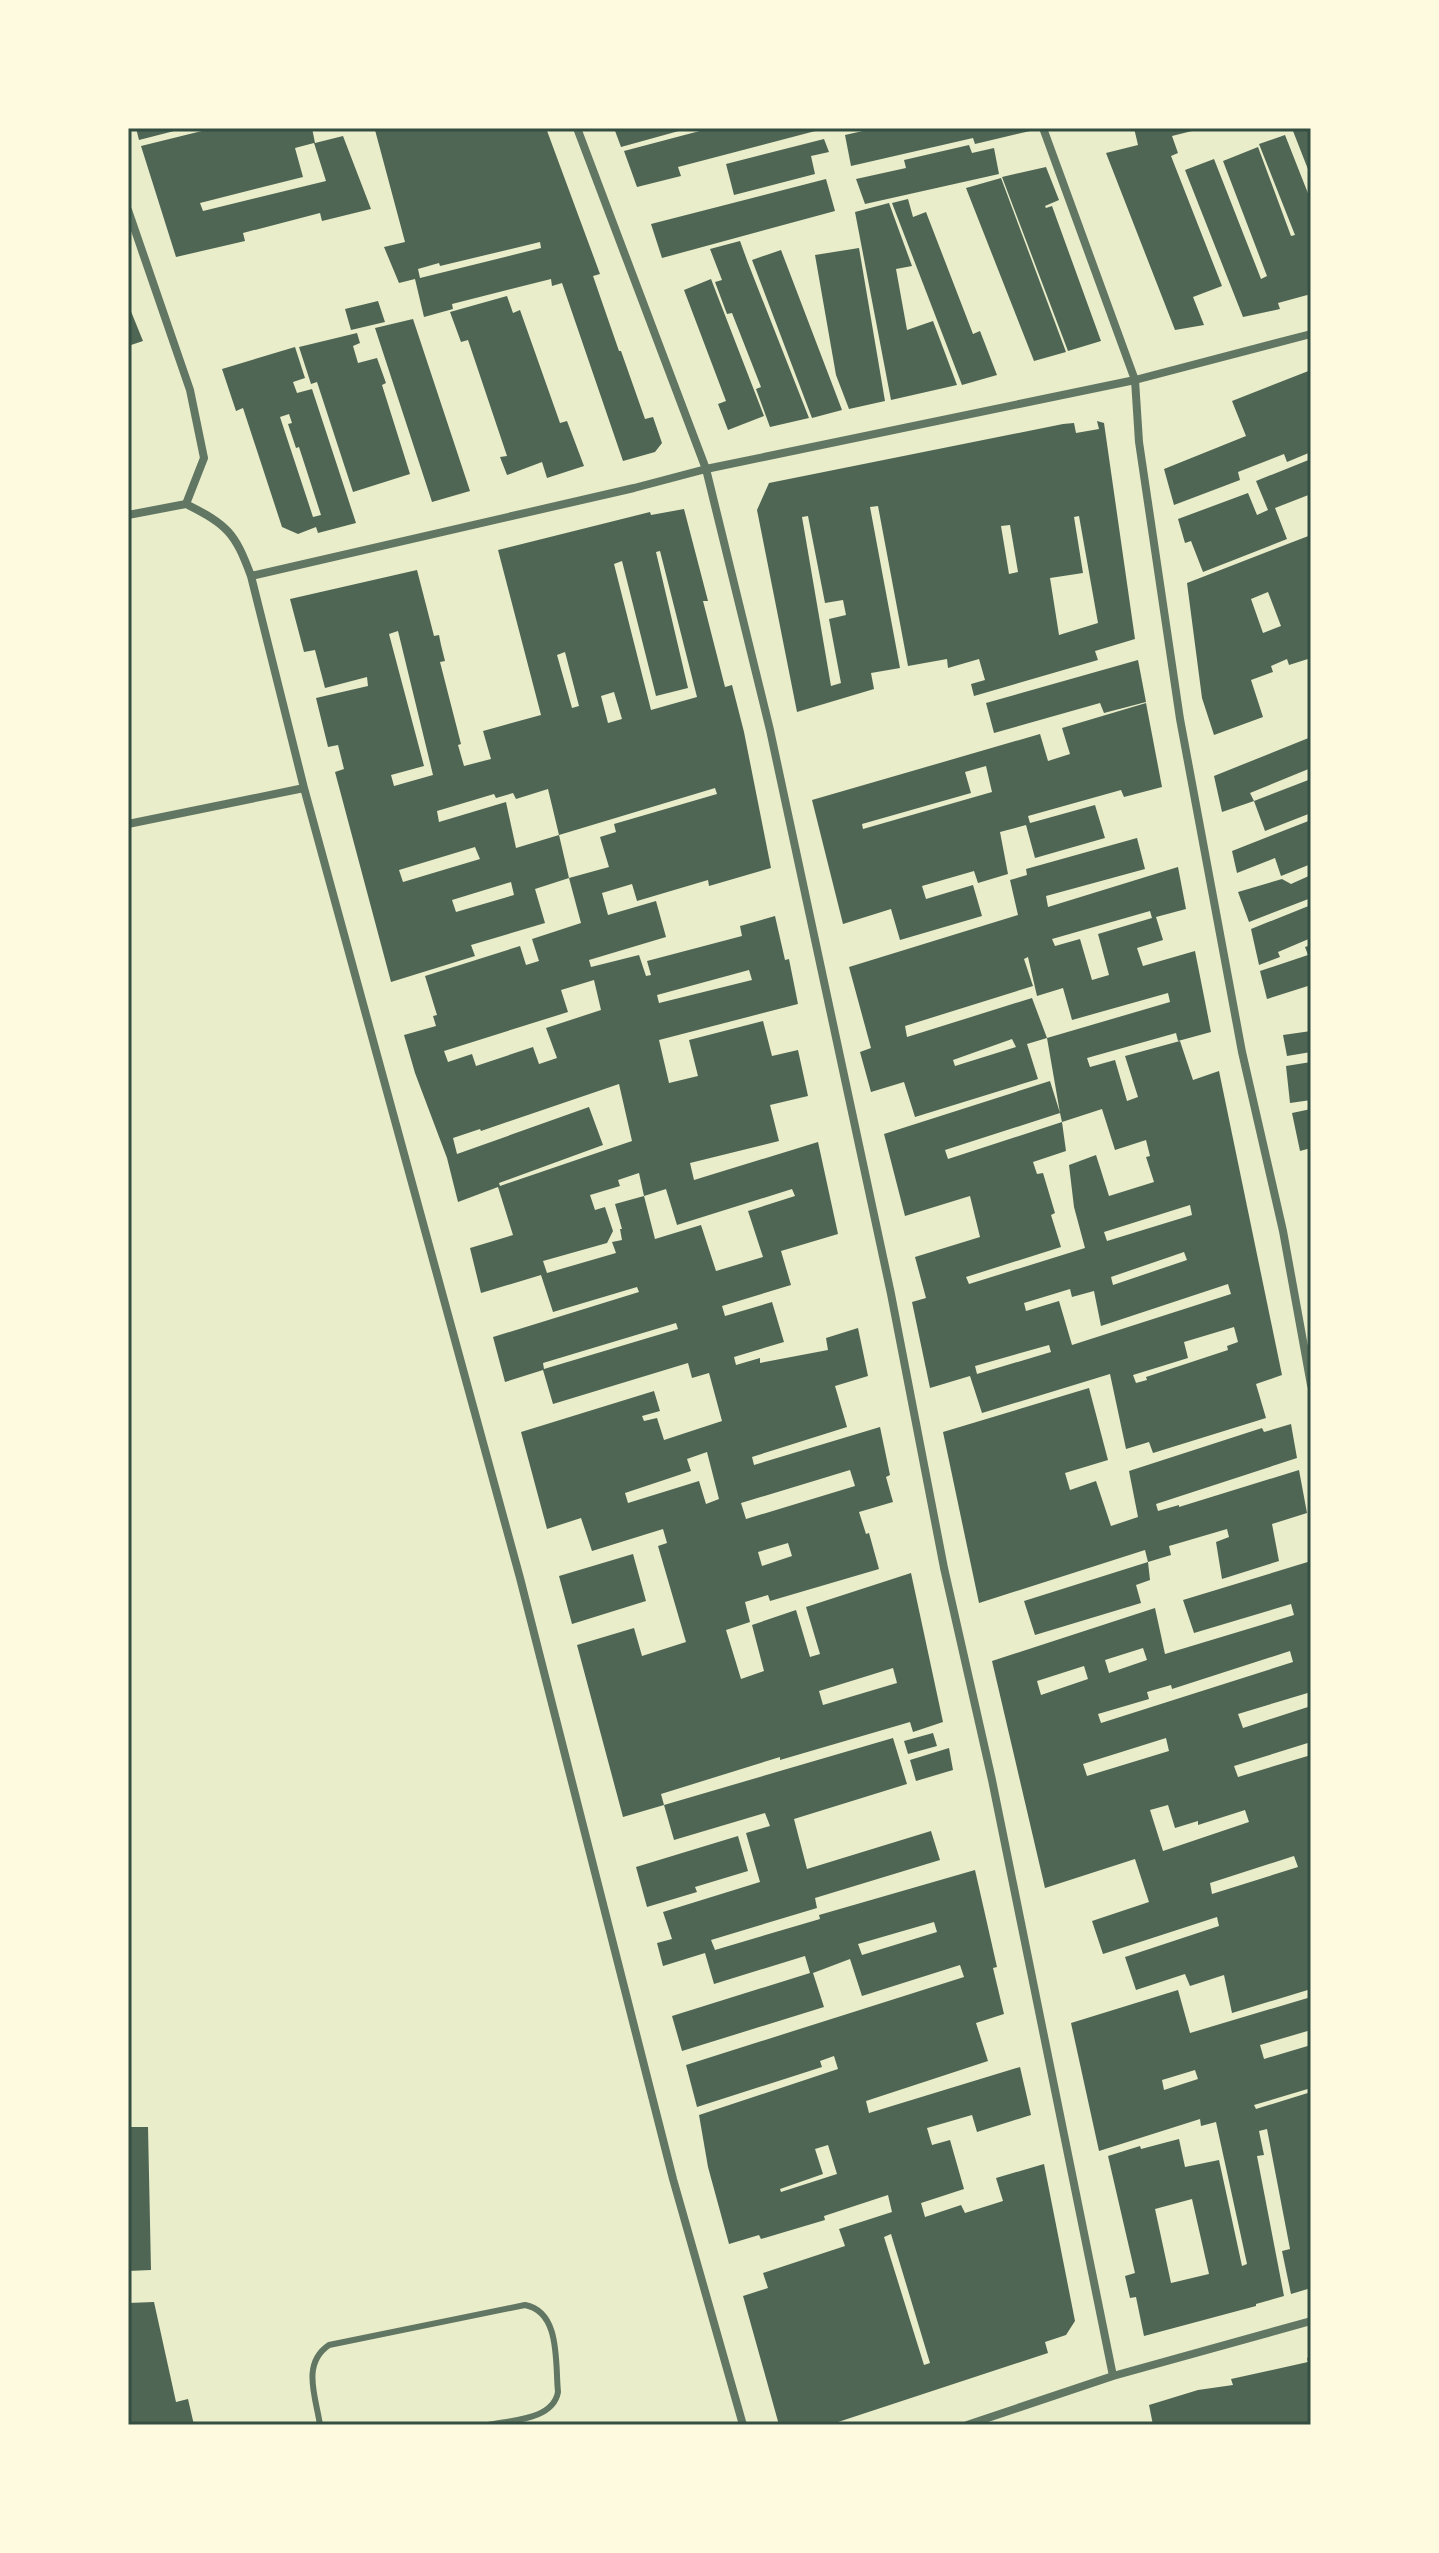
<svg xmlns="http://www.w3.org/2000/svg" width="1439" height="2553" viewBox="0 0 1439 2553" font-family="Barlow,sans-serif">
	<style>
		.building { fill: #4f6655; fill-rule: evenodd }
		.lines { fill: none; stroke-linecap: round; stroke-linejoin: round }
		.service { stroke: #617663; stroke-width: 6 }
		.minor { stroke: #617663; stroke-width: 8 }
		.neatline { fill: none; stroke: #344e41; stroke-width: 3 }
	</style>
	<rect width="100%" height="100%" fill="#e9edc9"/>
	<path class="building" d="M136,128H182V129L139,140Z
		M214,128H312L315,143L343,136L371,209L322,221L320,213L243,233L245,241L176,257L141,146ZM314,143L326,181L203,211L200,203L303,177L295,148Z
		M384,128H546L600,274L593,276L619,351H621L645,419L653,417L662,443L655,452L623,461L562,283L552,286L551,279L452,304L453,309L424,317L415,279L399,283L384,247L405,242L375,130ZM540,242L541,248L420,278L418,269L439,263L440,266Z
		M614,128H686V129L621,147Z
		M711,128H822L823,129L678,167L681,176L637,187L624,151Z
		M876,128H1029L1030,131L975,144L973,138L851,166L845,135Z
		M1134,128H1204L1172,136L1178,153L1171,156L1222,286L1193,297L1204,325L1175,330L1106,153L1138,145Z
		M1303,128H1311V177L1293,131Z
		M1285,135L1311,201V294L1278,303L1280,309L1243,317L1185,170L1214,159L1261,279L1267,276L1223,161L1258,147L1291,236L1295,235L1259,144Z
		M824,139L829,152L811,156L815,174L734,195L726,164Z
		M969,145L972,153L994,148L999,174L865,204L856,179L906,168L904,160Z
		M1046,167L1059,200L1045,206L1046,208L1052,206L1101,341L1068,351L1002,177Z
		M1001,178L1066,352L1034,361L966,188Z
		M826,179L835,211L662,258L651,224Z
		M908,199L913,217L926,212L973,334L980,331L997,375L962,385L892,203Z
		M889,203L912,266L896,269L907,330L933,321L957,385L891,400L855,212Z
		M740,241L748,263L809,418L770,427L756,389L761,387L732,313L727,314L715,282L722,280L710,249Z
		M859,248L885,401L849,409L836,375L815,255Z
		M781,250L842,410L812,418L752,260Z
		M711,279L764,416L728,430L718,404L726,401L684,290Z
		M507,296L513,313L520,310L560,423L567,421L584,466L547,478L542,462L507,475L500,457L507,456L468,340L461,342L450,312Z
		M378,301L385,322L351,330L345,309Z
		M128,304L143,341L128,346Z
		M413,319L470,491L432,502L375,328Z
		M357,333L360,343L353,346L358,363L377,358L386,383L382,385L410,474L353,492L317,382L311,384L299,347Z
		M295,347L305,378L293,382L297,393L312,389L356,523L318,533L316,527L298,534L282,527L243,408L236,411L222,369ZM289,414L292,423L288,424L296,448L299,447L321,515L313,517L280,417Z
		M1311,370V452L1287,462L1284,454L1238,472L1240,480L1174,505L1164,469L1246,436L1232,401Z
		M1097,421L1104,423L1135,639L1095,651L1098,660L974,696L971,684L985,680L979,659L948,668L947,659L908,666L878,506L870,507L900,668L871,673L874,689L797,712L757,510L769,483L1063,424L1074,423L1076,433L1099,429ZM808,516L825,603L843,600L846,615L829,619L841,683L831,686L802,517ZM1079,516L1098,623L1059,635L1050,578L1083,573L1074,517ZM1010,525L1018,572L1009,574L1001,526Z
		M1311,459V494L1275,508L1287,539L1203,572L1191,541L1185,543L1178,519L1248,493L1257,515L1268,510L1256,481Z
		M684,509L708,601H703L725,687L732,685L744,732L771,868L709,886L708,880L637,901L632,884L602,893L608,915L656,901L666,937L589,960L591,967L639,955L646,976L651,975L647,961L742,936L740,926L775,916L785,960L789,959L798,1004L659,1040L669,1083L698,1076L689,1040L763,1021L772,1056L798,1050L808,1096L770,1105L779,1141L690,1163L694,1180L818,1142L838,1234L781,1251L791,1285L722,1306L725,1316L772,1302L784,1342L734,1357L736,1365L760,1358V1363L828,1350L826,1338L858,1328L868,1376L835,1386L847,1427L752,1457L754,1465L880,1427L890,1475L886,1477L893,1502L859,1512L866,1534L869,1533L879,1569L770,1601L768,1595L745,1602L750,1622L726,1630L741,1679L764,1671L752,1625L796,1610L810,1657L820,1654L806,1607L911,1573L943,1722L913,1732L910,1722L780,1760V1757L661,1794L664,1805L623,1817L577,1645L634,1628L642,1656L686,1642L658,1546L667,1543L663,1529L592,1551L581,1518L547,1529L521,1432L654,1391L660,1411L642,1416L644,1421L657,1418L664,1440L722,1421L709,1373L692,1378L688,1363L553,1404L543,1370L505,1382L493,1337L639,1292L637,1287L553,1312L541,1275L481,1293L470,1248L513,1235L498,1187L458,1202L447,1158L415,1073L404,1035L436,1026L433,1016L437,1015L425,976L520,946L526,965L539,961L532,939L581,923L569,878L609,867L600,837L616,832L614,824L717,794L715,788L559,835L548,789L516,799L513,793L496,798L494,794L437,811L439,822L506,802L516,848L559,835L569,878L535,889L545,923L471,945L475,956L391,982L335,772L344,769L338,745L328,747L316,698L368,686L367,677L325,688L315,650L304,652L290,599L417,570L434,636L439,635L441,645L445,661L440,662L461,744L458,745L464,766L491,759L483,731L541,715L498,550L650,512L651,515ZM660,551L697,697L651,710L614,564L622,561L656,696L688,688L656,552ZM398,631L433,775L394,786L391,775L424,766L389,634ZM565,652L579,706L572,708L557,655ZM614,692L622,719L608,723L601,696ZM475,847L480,859L403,882L399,870ZM511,882L514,895L456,912L452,900ZM749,970L752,980L659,1003L657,995ZM594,980L601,1010L546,1028L557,1058L539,1064L533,1047L476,1066L472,1054L448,1062L444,1051L568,1012L561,990ZM619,1084L632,1141L500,1186L499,1183L603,1145L589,1107L457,1154L453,1138L480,1129L481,1131ZM639,1173L644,1196L666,1189L677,1225L792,1189L795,1196L748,1211L763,1257L716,1271L701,1225L655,1239L644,1196L615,1204L622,1229H620L622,1240L612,1242L616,1253L547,1273L543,1261L607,1243L613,1231L605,1207L595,1210L590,1195L620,1186L618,1180ZM676,1323L678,1329L544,1369L543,1363ZM707,1452L719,1499L706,1504L699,1481L628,1503L625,1493L691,1471L687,1459ZM850,1470L855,1486L746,1519L741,1503ZM788,1543L792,1556L762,1566L758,1552ZM893,1668L897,1683L823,1705L819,1691Z
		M1311,535V658L1289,665L1287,659L1271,666L1273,672L1251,680L1263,717L1214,735L1202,698L1187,583ZM1268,592L1281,626L1263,633L1251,599Z
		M1138,660L1146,702L1104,713L1100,703L994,733L986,703Z
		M1146,703L1162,787L1124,797L1121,790L1028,816L1030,823L1095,805L1105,838L1035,858L1026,825L1000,832L1008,874L978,883L974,871L922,886L926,899L973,885L982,916L900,940L891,909L843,924L812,800L1040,734L1048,761L1070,754L1062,728ZM986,766L992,792L863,829L862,824L971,793L965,772Z
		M1311,737V768L1250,793L1254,801L1222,812L1214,776Z
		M1311,779V813L1265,831L1254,801Z
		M1311,820V864L1281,876L1275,858L1237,873L1232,851Z
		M1137,838L1145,869L1046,896L1048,907L1178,867L1186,909L1156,917L1163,940L1137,948L1143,966L1195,951L1211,1032L1178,1041L1176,1033L1087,1058L1090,1067L1115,1060L1127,1101L1138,1097L1125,1056L1180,1041L1193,1080L1219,1071L1282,1375L1256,1384L1266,1418L1153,1453L1149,1442L1126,1449L1110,1374L982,1413L970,1376L930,1388L912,1302L926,1298L915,1257L980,1237L970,1196L905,1216L884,1134L1050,1081L1060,1113L1047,1038L1170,1002L1168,993L1072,1020L1063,988L1037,996L1028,957L1024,959L1033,986L905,1026L907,1037L1032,998L1047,1038L1027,1044L1038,1079L915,1117L904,1082L871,1092L860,1052L871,1048L849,967L1018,915L1010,880L1027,875L1026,869ZM1150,911L1152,918L1098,934L1109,975L1092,980L1080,939L1055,946L1052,939ZM1012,1039L1016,1047L955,1066L953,1060ZM1102,1109L1115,1150L1146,1140L1150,1156L1146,1157L1154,1182L1109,1196L1096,1155L1069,1165L1074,1207L1085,1248L969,1284L966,1277L1061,1247L1051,1215L1055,1213L1043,1173L1037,1174L1033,1162L1066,1151L1062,1122L948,1159L945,1150L1060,1113L1062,1122ZM1190,1205L1192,1215L1107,1241L1104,1232ZM1184,1252L1187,1260L1113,1285L1111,1277ZM1228,1284L1231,1294L1072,1345L1059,1301L1026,1311L1024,1303L1070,1289L1072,1297L1094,1291L1101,1326ZM1234,1327L1238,1342L1227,1346L1228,1350L1146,1377L1147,1380L1136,1383L1133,1375L1188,1358L1184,1342ZM1049,1345L1051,1352L977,1374L975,1366Z
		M1311,875V898L1249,922L1238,892L1282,879L1291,884Z
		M1311,905V938L1278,952L1280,957L1259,965L1251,929Z
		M1311,945V985L1267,999L1260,971L1308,955L1305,947Z
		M1311,1031V1052L1287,1056L1283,1035Z
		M1311,1062V1100L1290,1103L1286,1066Z
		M1311,1109V1148L1300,1151L1292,1113Z
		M1089,1388L1108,1460L1065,1473L1070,1490L1096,1481L1111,1526L1138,1517L1129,1471L1262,1428L1264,1432L1291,1424L1297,1458L1156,1504L1158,1511L1179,1505V1507L1299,1470L1307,1513L1272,1524L1279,1561L1222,1579L1216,1542L1229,1537L1227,1529L1169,1546L1171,1555L1148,1562L1145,1550L979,1603L943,1432Z
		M633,1554L646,1601L572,1624L559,1576Z
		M1311,1561V1692L1238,1714L1243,1728L1311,1706V1742L1234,1766L1238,1777L1311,1755V1989L1232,2013L1224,1975L1190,1986L1185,1974L1136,1990L1125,1957L1219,1926L1217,1917L1103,1954L1092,1921L1149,1902L1135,1859L1045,1888L992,1661L1155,1608L1165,1654L1294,1615L1291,1604L1194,1633L1183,1600ZM1143,1648L1147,1660L1109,1673L1105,1660ZM1290,1651L1293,1662L1101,1723L1098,1714L1149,1699L1147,1692L1171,1685L1172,1689ZM1084,1666L1088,1679L1041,1695L1037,1681ZM1166,1738L1169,1751L1087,1776L1083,1764ZM1168,1805L1175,1828L1198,1821V1825L1245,1810L1249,1822L1163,1851L1150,1810ZM1294,1856L1298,1867L1212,1894L1210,1883Z
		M1148,1562L1150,1580L1136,1585L1141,1603L1035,1635L1024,1601Z
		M933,1733L937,1746L908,1754L904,1741Z
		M893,1738L907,1784L794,1819L807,1869L931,1831L940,1860L815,1898L817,1908L711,1940L715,1950L820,1919L819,1915L975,1870L997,1967L993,1968L1004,2014L976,2023L988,2061L866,2101L869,2113L1020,2067L1031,2115L977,2132L972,2115L927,2128L932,2145L950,2140L964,2189L921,2203L925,2217L961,2205L965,2213L1003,2201L996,2178L1044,2164L1075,2321L1066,2335L1045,2342L1048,2353L829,2425H779L743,2296L768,2288L763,2273L845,2246L839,2229L892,2212L888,2195L824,2216L825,2220L761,2239L759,2235L729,2244L708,2167L699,2115L838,2069L834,2056L820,2061L822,2067L697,2107L686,2065L964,1977L960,1965L862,1996L850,1959L813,1973L824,2007L682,2051L672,2016L810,1973L805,1956L714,1984L705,1953L663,1966L657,1943L672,1939L663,1912L760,1882L746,1833L770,1826L765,1813L674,1840L664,1805ZM934,1922L937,1932L862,1955L858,1944ZM828,2145L837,2174L781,2192L780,2189L823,2174L815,2149ZM891,2234L930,2363L924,2365L884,2237Z
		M949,1748L953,1770L916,1781L910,1760Z
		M738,1836L748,1871L695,1887L697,1892L647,1907L636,1867Z
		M1178,1990L1190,2033L1311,1997V2030L1260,2045L1264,2059L1311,2045V2088L1254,2105L1256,2109L1311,2092V2288L1291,2294L1282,2251L1290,2249L1267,2129L1259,2131L1264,2155L1257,2156L1284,2296L1256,2304V2306L1144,2336L1136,2297L1130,2298L1125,2276L1135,2273L1108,2156L1140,2146L1141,2149L1179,2139L1185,2167L1219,2160L1242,2266L1247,2264L1216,2122L1201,2126L1200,2119L1099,2151L1071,2023ZM1195,2070L1198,2079L1164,2090L1162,2080ZM1192,2199L1209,2274L1171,2283L1155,2209Z
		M128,2127H148L151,2270L128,2271Z
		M154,2302L176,2402L188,2399L194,2425H128V2303Z
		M1311,2357V2425H1153L1149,2405L1198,2390L1233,2385L1231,2379L1308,2362L1307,2358Z"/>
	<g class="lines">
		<path class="service" d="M320,2425C316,2397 301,2364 329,2345L525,2305C561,2312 555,2363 558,2392C553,2420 512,2420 488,2425"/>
		<path class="minor" d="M577,128L706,469L770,730L891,1294L944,1568L992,1780L1113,2376
			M1043,128L1135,380L1139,442L1180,719L1242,1052L1283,1231L1311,1385
			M128,210L190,390L204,458L186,504C228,525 235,533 251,576L304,788L520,1578L673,2179L743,2425
			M128,515L186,504
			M251,576L634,488L706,469L1135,380L1311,334
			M128,824L304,788
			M967,2425L1113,2376L1311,2321"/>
	</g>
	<rect width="1439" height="2553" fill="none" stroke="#fefae0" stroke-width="260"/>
	<rect x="130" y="130" width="1179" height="2293" class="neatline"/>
</svg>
